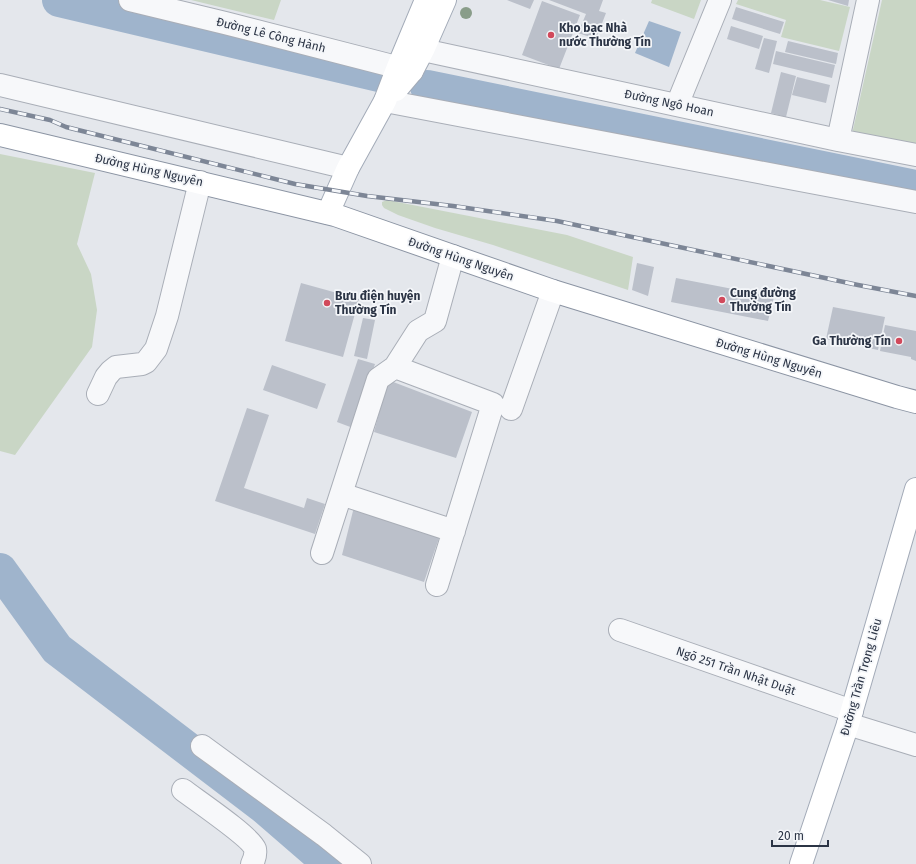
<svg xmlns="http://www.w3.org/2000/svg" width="916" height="864" viewBox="0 0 916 864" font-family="'Fira Sans',sans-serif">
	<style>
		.green { fill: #c9d6c5 }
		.water { fill: #9fb4cc }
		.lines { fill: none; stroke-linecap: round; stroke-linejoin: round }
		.river { stroke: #9fb4cc; stroke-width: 34 }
		.building { fill: #bbc0ca }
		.minor-casing { stroke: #a9aeb7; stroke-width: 24 }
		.major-casing { stroke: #a3abb8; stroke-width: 24 }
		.highway-casing { stroke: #8b94a3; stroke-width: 24 }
		.minor { stroke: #f7f8fa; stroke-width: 22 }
		.major { stroke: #fff; stroke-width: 22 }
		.highway { stroke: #fff; stroke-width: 22 }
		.rail-casing { stroke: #7d8696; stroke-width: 4.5 }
		.rail { stroke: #f4f6f9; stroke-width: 3; stroke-dasharray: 9; stroke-linecap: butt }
		.tree { fill: #899d89 }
		.poi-dot { fill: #d1495b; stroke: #f4f6f9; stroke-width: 1.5 }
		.labels { text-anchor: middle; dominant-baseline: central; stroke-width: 3.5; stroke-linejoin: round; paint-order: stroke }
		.poi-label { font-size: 12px; font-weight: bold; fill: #2b3445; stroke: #f4f6f9; text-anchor: start }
		.street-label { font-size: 12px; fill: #2b3445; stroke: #f4f6f9 }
	</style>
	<rect width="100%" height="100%" fill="#e4e7ec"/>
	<path class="green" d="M191,0H281L274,20Z
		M652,0H701L694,19L651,3Z
		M738,0H820L850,7L839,51L781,37L786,20L736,4Z
		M882,0H916V145L852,134Z
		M0,154L95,173L77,244L91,274L97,310L92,347L15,455L0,451Z
		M387,200L567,235L633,257L628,290L493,245L435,228L398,215L384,208L382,205V202Z"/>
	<path class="water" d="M649,21L681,32L669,67L635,53Z"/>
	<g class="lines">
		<path class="river" d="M59,0L383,76
			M427,87L916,187
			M0,570L57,649L264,807L330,864"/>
	</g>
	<path class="building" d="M507,0H534L530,9Z
		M549,0H603L599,11L606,13L596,39L578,33L586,14Z
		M828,0H849L848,6Z
		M542,1L580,15L559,69L522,55Z
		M736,7L784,22L780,34L732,19Z
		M731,26L763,36L759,49L727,39Z
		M764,38L777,41L769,73L755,69Z
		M788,41L838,53L836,64L785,52Z
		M776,51L835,65L832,78L773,64Z
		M781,72L796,76L786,117L771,113Z
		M797,77L830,85L826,103L792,95Z
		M637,263L654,267L648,296L632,290Z
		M676,278L774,297L768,321L671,302Z
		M301,283L359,299L343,357L285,341Z
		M833,307L885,317L878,350L826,339Z
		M363,318L375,320L367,359L354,356Z
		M885,325L916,331V361L911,359V357L880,351Z
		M358,359L375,364L353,428L337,422Z
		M272,365L326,384L317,409L263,390Z
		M388,380L472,412L456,458L374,432Z
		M247,408L269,415L244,488L304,508L307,498L325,504L315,534L215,501Z
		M355,503L440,535L424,582L342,555Z"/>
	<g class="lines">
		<defs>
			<path id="minor" d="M130,0L225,23L412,71
				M423,50L838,140L916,155
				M0,85L348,168
				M385,101L916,202
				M677,105L720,0
				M838,140L868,0
				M395,367L493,404L437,585
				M98,394L106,377L111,371L116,367L142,364L146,362L156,349L167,316L200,182
				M511,409L553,291
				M341,494L454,531
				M322,553L378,379L395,367L418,331L435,321L453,256
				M620,630L852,711
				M848,724L916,745
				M202,746L324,835L360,864
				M183,790C196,800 251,837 255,849C256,854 254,860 252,864"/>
			<path id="major" d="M396,90L412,71L423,50L445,0
				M328,213L348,168L385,101L398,67L426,0
				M801,864L848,724L916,489"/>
			<path id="highway" d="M0,135L335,215L553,291L897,397L916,402"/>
		</defs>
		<use href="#minor" class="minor-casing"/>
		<use href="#major" class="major-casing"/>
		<use href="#highway" class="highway-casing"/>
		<use href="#minor" class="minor"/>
		<use href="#major" class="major"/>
		<use href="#highway" class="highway"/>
		<defs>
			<path id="rail" d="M0,109L50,120L66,127L295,184L367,196L453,206L557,221L858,285L916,296"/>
		</defs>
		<use href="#rail" class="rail-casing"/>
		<use href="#rail" class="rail"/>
	</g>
	<circle class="tree" cx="466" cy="13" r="6"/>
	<g class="poi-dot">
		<circle cx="551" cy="35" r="4"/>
		<circle cx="722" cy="300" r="4"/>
		<circle cx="327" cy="303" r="4"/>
		<circle cx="899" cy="341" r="4"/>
	</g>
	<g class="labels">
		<g class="poi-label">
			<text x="559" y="28">Kho bạc Nhà<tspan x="559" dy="14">nước Thường Tín</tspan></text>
			<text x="730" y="293">Cung đường<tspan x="730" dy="14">Thường Tín</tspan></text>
			<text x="335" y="296">Bưu điện huyện<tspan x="335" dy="14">Thường Tín</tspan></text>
			<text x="891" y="341" text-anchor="end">Ga Thường Tín</text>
		</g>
		<g class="street-label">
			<text transform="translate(271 35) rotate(14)">Đường Lê Công Hành</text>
			<text transform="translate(669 103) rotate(12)">Đường Ngô Hoan</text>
			<text transform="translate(149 170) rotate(13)">Đường Hùng Nguyên</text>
			<text transform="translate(461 259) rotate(19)">Đường Hùng Nguyên</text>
			<text transform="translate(769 358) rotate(17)">Đường Hùng Nguyên</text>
			<text transform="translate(736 671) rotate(19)">Ngõ 251 Trần Nhật Duật</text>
			<text transform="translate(861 677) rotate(-74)">Đường Trần Trọng Liêu</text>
		</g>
	</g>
	<path d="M772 840v6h56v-6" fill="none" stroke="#2b3445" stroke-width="2"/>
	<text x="778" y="840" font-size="12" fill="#2b3445" stroke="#f4f6f9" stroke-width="3" paint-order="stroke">20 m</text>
</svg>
